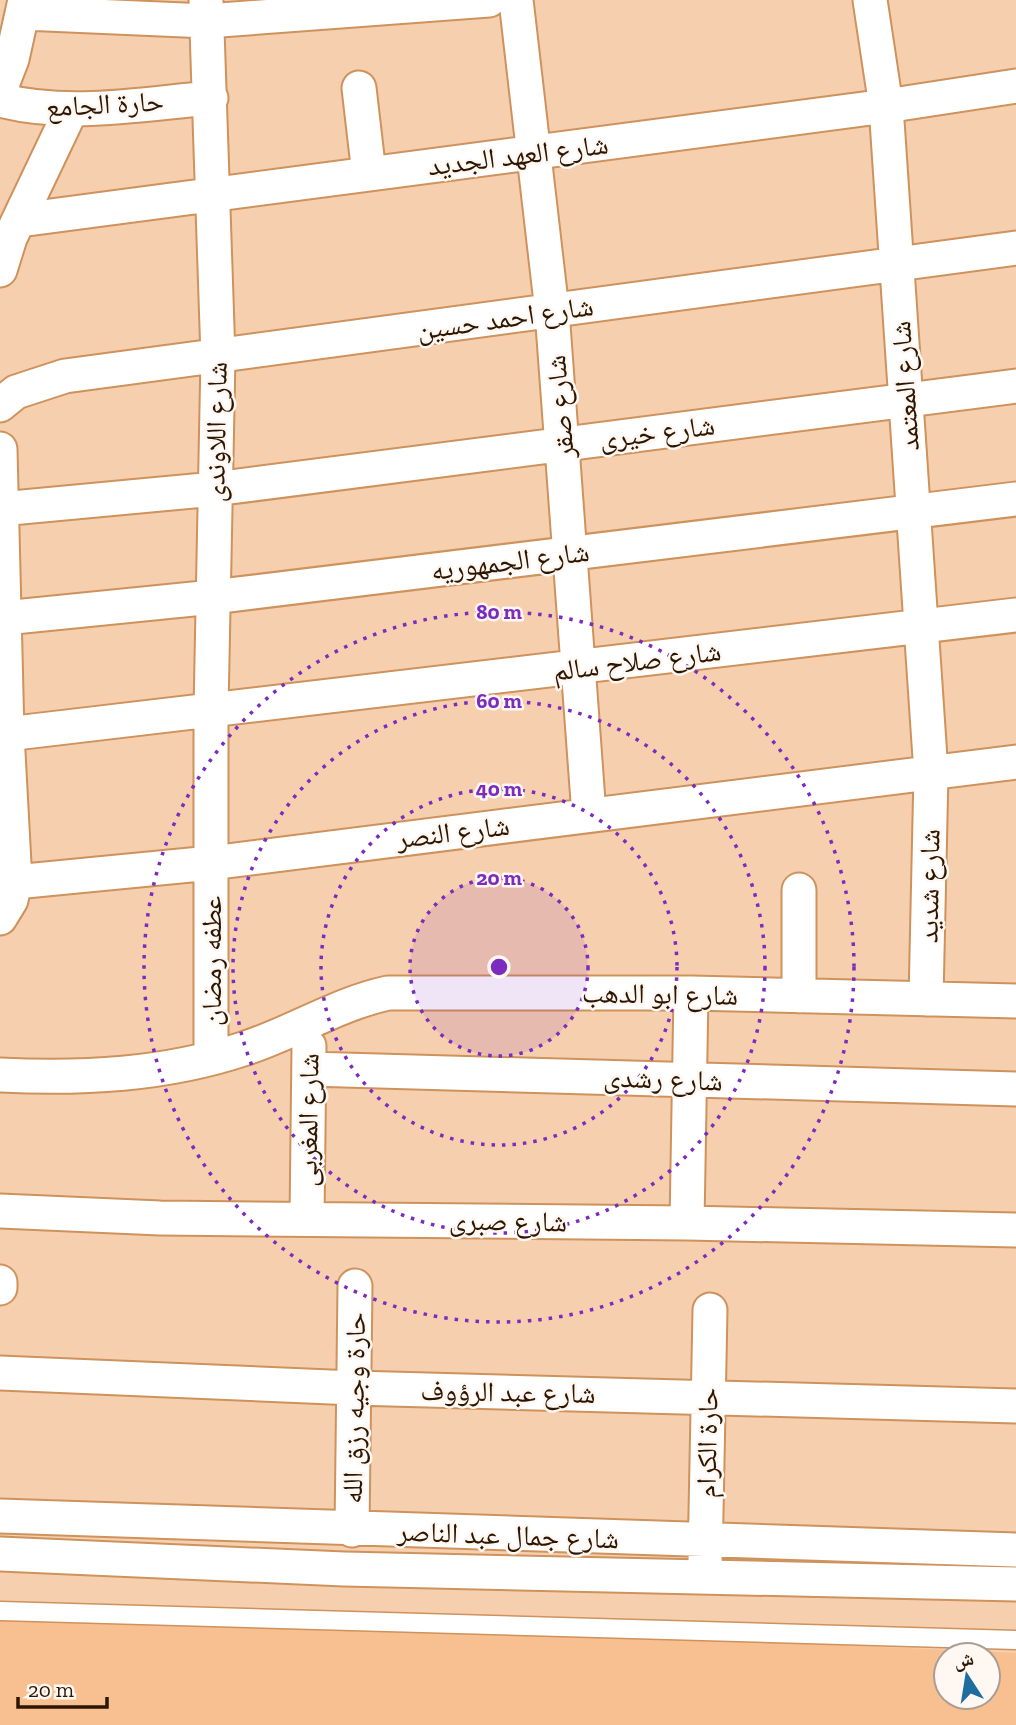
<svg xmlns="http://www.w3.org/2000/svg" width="1016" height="1725" viewBox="0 0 1016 1725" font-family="'Zilla Slab','Noto Naskh Arabic',serif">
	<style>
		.built { fill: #f8c090; fill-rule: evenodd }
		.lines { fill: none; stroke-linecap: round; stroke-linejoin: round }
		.service-casing { stroke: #ce925c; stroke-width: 21 }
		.minor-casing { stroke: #ce925c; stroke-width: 37 }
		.service { stroke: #fff; stroke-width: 18 }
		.minor { stroke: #fff; stroke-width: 33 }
		.ring { fill: none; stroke: #7b2cbf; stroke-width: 3.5; stroke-dasharray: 3.5 7 }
		.labels { text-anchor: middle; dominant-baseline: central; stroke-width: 5; stroke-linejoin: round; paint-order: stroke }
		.street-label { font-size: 28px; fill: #2d1601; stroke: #fef7f2 }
		.centre { fill: #7b2cbf; stroke: #fef7f2; stroke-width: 3.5 }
		.ring-label { font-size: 21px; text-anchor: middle; font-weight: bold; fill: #7b2cbf; stroke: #fef7f2; stroke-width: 5; stroke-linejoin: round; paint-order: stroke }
	</style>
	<rect width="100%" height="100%" fill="#f6cfaf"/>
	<path class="built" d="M0,1607L1016,1653V1725H0ZM946,1655H988V1697H946Z"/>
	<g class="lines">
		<defs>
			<path id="service" d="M0,1611L1016,1640"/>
			<path id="minor" d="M206,0L218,357L211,710V1058
				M516,0L552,311L589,815
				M870,0L886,106L931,773L926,999
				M23,13L207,21L489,0
				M359,88L369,174
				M0,90L12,59L25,0
				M0,100C69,118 141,104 211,98
				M20,220L886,106L1016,86
				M0,270L10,238L71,110
				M0,405L16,392L65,376L1016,248
				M0,449L7,734L15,882L11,900L0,918
				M0,509L215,489L1016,386
				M4,618L213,597L1016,499
				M7,734L1016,615
				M15,882L211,863L1016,762
				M799,890V996
				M309,1069L1016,1089
				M0,1075C82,1079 165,1075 243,1049C293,1033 337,1004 388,993H691L1016,1001
				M0,1211L160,1218L687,1223L1016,1230
				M307,1219L309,1046
				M687,1223L691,993
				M0,1288V1282
				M0,1373L354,1388L1016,1406
				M0,1516L1016,1550
				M352,1530L355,1286
				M0,1554L344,1569L1016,1584
				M705,1563L710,1310"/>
		</defs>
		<use href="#service" class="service-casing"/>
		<use href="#minor" class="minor-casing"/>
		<use href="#service" class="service"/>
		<use href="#minor" class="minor"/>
	</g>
	<circle cx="499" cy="967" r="89" fill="#7b2cbf" fill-opacity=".12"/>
	<g class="ring">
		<circle cx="499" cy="967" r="89"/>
		<circle cx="499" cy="967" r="178"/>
		<circle cx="499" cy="967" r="266"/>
		<circle cx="499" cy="967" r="355"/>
	</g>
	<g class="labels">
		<g class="street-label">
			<text transform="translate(105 104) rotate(-3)">حارة الجامع</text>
			<text transform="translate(518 155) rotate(-7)">شارع العهد الجديد</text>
			<text transform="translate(505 318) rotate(-8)">شارع احمد حسين</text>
			<text transform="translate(905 386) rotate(-94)">شارع المعتمد</text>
			<text transform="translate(560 407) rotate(-95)">شارع صقر</text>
			<text transform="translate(216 432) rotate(-89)">شارع اللاوندى</text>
			<text transform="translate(657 432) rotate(-7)">شارع خيرى</text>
			<text transform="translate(510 561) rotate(-7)">شارع الجمهوريه</text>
			<text transform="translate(637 661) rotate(-7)">شارع صلاح سالم</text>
			<text transform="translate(453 832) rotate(-7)">شارع النصر</text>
			<text transform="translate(929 886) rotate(-89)">شارع شديد</text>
			<text transform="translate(211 961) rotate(-90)">عطفه رمضان</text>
			<text transform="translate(660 994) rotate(1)">شارع ابو الدهب</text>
			<text transform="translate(663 1079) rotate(2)">شارع رشدى</text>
			<text transform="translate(308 1120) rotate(-89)">شارع المغربى</text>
			<text transform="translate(508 1221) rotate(1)">شارع صبرى</text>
			<text transform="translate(508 1392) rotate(1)">شارع عبد الرؤوف</text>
			<text transform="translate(354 1408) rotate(-89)">حارة وجيه رزق الله</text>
			<text transform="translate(707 1443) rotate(-89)">حارة الكرام</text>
			<text transform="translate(508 1535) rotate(2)">شارع جمال عبد الناصر</text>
		</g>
	</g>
	<circle cx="499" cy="967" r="10" class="centre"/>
	<g class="ring-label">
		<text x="499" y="619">80 m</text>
		<text x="499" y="708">60 m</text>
		<text x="499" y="796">40 m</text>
		<text x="499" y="885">20 m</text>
	</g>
	<g transform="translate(967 1676) rotate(348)"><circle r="33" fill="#fef7f2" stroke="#aa9d92" stroke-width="2"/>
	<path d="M0-5L12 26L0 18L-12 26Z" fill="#1d6d9f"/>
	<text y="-10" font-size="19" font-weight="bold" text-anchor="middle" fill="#2d1601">ش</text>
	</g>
	<path d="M18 1697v10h89v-10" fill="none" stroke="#2d1601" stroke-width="3.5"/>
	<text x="28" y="1697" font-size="21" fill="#2d1601" stroke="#fef7f2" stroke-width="5" paint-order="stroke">20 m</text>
</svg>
